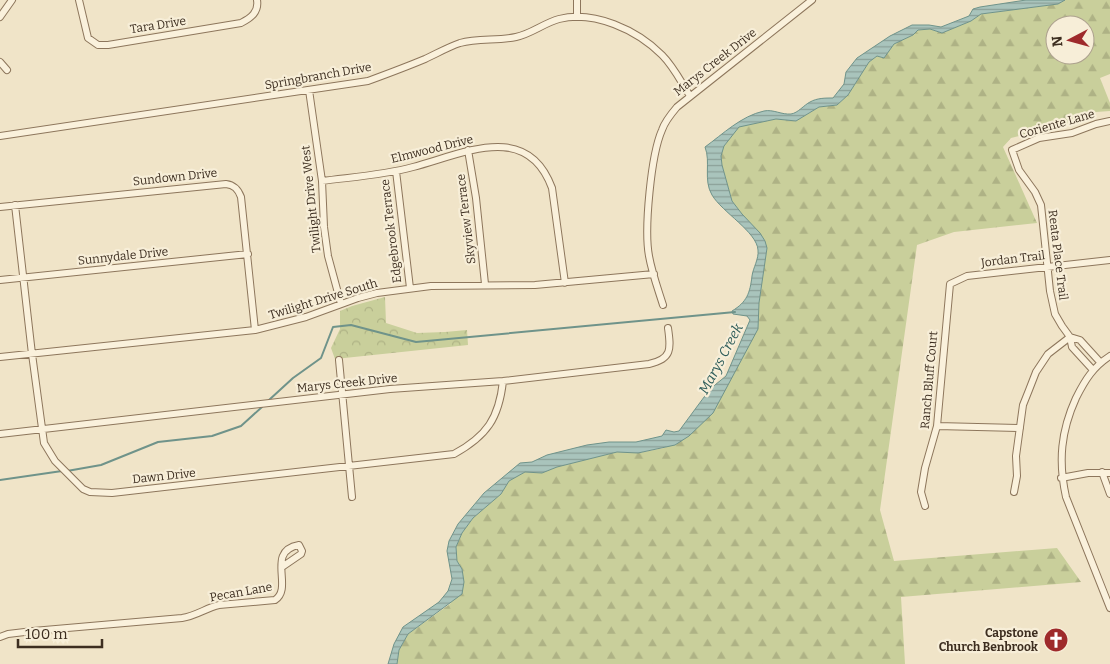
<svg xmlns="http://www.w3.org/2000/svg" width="1110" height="664" viewBox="0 0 1110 664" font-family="Bitter,serif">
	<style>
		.forest { fill: url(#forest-firs); fill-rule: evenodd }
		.park { fill: url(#park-crowns) }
		.water { fill: url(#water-rules); stroke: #6f938a }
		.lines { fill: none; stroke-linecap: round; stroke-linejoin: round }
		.stream { stroke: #6f938a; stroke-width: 2 }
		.minor-casing { stroke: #8d765c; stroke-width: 8 }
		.minor { stroke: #faf1dc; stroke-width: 6 }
		.labels { text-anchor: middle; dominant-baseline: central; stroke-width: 4.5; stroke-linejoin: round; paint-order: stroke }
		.street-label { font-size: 12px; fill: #3d2e20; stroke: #f7eed8 }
		.poi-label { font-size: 12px; font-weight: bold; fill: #3d2e20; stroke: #f7eed8; text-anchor: end }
		.water-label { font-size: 14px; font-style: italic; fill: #2f5d5a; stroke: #f7eed8 }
	</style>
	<defs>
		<pattern id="forest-firs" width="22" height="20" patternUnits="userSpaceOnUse" patternTransform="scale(1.25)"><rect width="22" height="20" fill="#c9cf9b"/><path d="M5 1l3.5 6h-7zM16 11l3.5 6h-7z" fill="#aeb285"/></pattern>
		<pattern id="park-crowns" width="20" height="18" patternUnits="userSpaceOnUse" patternTransform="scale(1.25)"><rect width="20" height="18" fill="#c9cf9b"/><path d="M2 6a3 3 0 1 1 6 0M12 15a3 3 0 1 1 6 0" fill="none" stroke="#aeb285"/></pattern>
		<pattern id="water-rules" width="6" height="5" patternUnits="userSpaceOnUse" patternTransform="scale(1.25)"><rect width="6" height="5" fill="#a9c4bc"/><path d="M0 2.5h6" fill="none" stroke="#8ba098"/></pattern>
	</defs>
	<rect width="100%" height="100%" fill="#f0e4c8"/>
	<path class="forest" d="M1065,0H1110V74L1100,78L1110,103V111L1096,112L1078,122L1011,138L1003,147L1037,223L954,232L917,245L880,510L894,561L1057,548L1081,582L901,597L905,664H397L399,650L408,634L450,604L464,582L462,569L457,561L456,547L462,533L473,518L501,494L509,481L525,472L542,473L557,467L617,452L638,453L664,448L689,436L758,329L759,303L767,248L732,201L722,165L721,156L724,146L739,126L776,119L796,121L819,107L837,105L848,95L869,62L877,56L884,58L894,44L913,35L918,30L930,29L942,33L971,21L981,14L1058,4ZM1055,25H1085V55H1055Z"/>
	<path class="park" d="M385,297L386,323L417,333L445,332L467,330L468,345L335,359L331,348L340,329V311L352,306Z"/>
	<path class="water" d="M1026,0H1065L1058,4L981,14L971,21L942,33L930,29L918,30L913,35L894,44L884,58L877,56L869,62L848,95L837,105L819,107L796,121L776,119L739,127L724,146L721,156L722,165L732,201L742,214L760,233L765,241L767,248L759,303L758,329L713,413L689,436L675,445L638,453L617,452L557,467L542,473L525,472L509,481L501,494L473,518L462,533L456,547L457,561L462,569L464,582L462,594L408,634L399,650L397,664H388L394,644L403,627L439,602L448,591L452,579L447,551L449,541L458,524L484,493L520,463L532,462L547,455L587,445L609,442H636L662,436L666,430L674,432L679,431L710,389L726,376L750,320L747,316L733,314L732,311C747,302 750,293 752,276C753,268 759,259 758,250C757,232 722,212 712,195C703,180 711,162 705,147C723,134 741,116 764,111C773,109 782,115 791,114C798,113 804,105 810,102C817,98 825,98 833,98L844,84L846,72L857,58L890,36L912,25H929L941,27L969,16L973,9L980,7Z"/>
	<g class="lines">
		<path class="stream" d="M269,400L293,378L321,358L333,327L351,325L416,342L735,312
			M67,471L101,465L158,442L212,436L241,426L262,407
			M0,480L62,471"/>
		<defs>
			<path id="minor" d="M79,0L88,38L98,45H108L241,23C251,18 259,12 257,0
				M577,0V17
				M0,17L12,0
				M0,62L7,70
				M309,90L322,181L324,227L328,256L341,304
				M0,136L368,81C387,74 406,67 425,59C436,54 448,47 460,43C478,38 498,41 516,37C531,34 544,23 559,19C594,10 637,30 662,55C674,67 681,82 690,96
				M468,150L476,198L485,284
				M396,171L410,288
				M322,181C352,177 384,175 413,167C463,154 527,120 552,188L565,283
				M15,205L32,354L44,443L55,461L83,489L90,492L112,493L454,454C487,436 499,418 503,381
				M0,207L226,184C234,185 238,189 241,197L255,330
				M0,280L248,254
				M663,305C658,289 652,273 649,256C644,229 651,155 662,130C665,121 671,114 677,107L812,0
				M1070,337L1080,340L1100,362
				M1110,356C1093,367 1085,380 1076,398C1061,431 1058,461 1066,497L1110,608
				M0,357L255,330L306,317L358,298L377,293L431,286L535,285L654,274
				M339,360L352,497
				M1093,370L1072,347L1070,337L1062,326L1055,314L1050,291L1041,205L1035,192L1019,170L1012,150L1039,138L1072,133L1096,124L1110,121
				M937,426L1020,428
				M0,434L390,389L503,381L649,364C672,359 671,349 668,328
				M1102,472L1110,494
				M1061,478L1088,473H1110
				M1014,492L1017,476L1016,456L1023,405L1029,390L1036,372L1048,354L1070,337
				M925,506L921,492L925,468L937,426L950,284L967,276L1110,260
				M0,637L8,634L33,631L182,618C196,616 206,608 219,605L275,600C294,588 265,551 299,545L302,551L301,554L282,567"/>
		</defs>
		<use href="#minor" class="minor-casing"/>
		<use href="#minor" class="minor"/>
	</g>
	<defs>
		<symbol id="church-disc" viewBox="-11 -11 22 22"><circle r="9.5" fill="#9e2a2b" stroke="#f7eed8"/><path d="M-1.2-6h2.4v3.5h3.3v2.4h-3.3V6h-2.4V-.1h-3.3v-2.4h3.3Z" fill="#fff"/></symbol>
	</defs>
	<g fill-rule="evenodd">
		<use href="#church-disc" x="1042" y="626" width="28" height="28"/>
	</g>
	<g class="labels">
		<g class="street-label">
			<text transform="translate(158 25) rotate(-9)">Tara Drive</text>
			<text transform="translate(715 62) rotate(-38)">Marys Creek Drive</text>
			<text transform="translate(318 76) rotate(-10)">Springbranch Drive</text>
			<text transform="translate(1057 124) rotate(-16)">Coriente Lane</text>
			<text transform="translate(432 149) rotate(-14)">Elmwood Drive</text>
			<text transform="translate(175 177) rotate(-6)">Sundown Drive</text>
			<text transform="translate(311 199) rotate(-96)">Twilight Drive West</text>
			<text transform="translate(466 219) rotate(-97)">Skyview Terrace</text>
			<text transform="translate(391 231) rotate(-97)">Edgebrook Terrace</text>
			<text transform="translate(1058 255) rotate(83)">Reata Place Trail</text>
			<text transform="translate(123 256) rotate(-6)">Sunnydale Drive</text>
			<text transform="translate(1013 259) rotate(-7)">Jordan Trail</text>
			<text transform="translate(323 299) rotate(-17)">Twilight Drive South</text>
			<text transform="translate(929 380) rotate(-85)">Ranch Bluff Court</text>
			<text transform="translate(347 383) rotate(-6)">Marys Creek Drive</text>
			<text transform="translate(164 476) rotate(-6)">Dawn Drive</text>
			<text transform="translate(241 592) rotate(-10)">Pecan Lane</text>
		</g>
		<g class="poi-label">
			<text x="1038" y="633">Capstone<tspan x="1038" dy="14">Church Benbrook</tspan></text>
		</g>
		<g class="water-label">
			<text transform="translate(721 359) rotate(-62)">Marys Creek</text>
		</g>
	</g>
	<g transform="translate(1070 40) rotate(264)"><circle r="24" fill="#f7eed8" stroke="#ada18e"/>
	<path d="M0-4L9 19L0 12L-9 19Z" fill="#9e2a2b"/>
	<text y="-8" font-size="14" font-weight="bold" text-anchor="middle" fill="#3d2e20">N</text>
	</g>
	<path d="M18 639v8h84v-8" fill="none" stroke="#3d2e20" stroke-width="2.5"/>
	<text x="25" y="639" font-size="15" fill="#3d2e20" stroke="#f7eed8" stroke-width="4" paint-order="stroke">100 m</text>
</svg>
